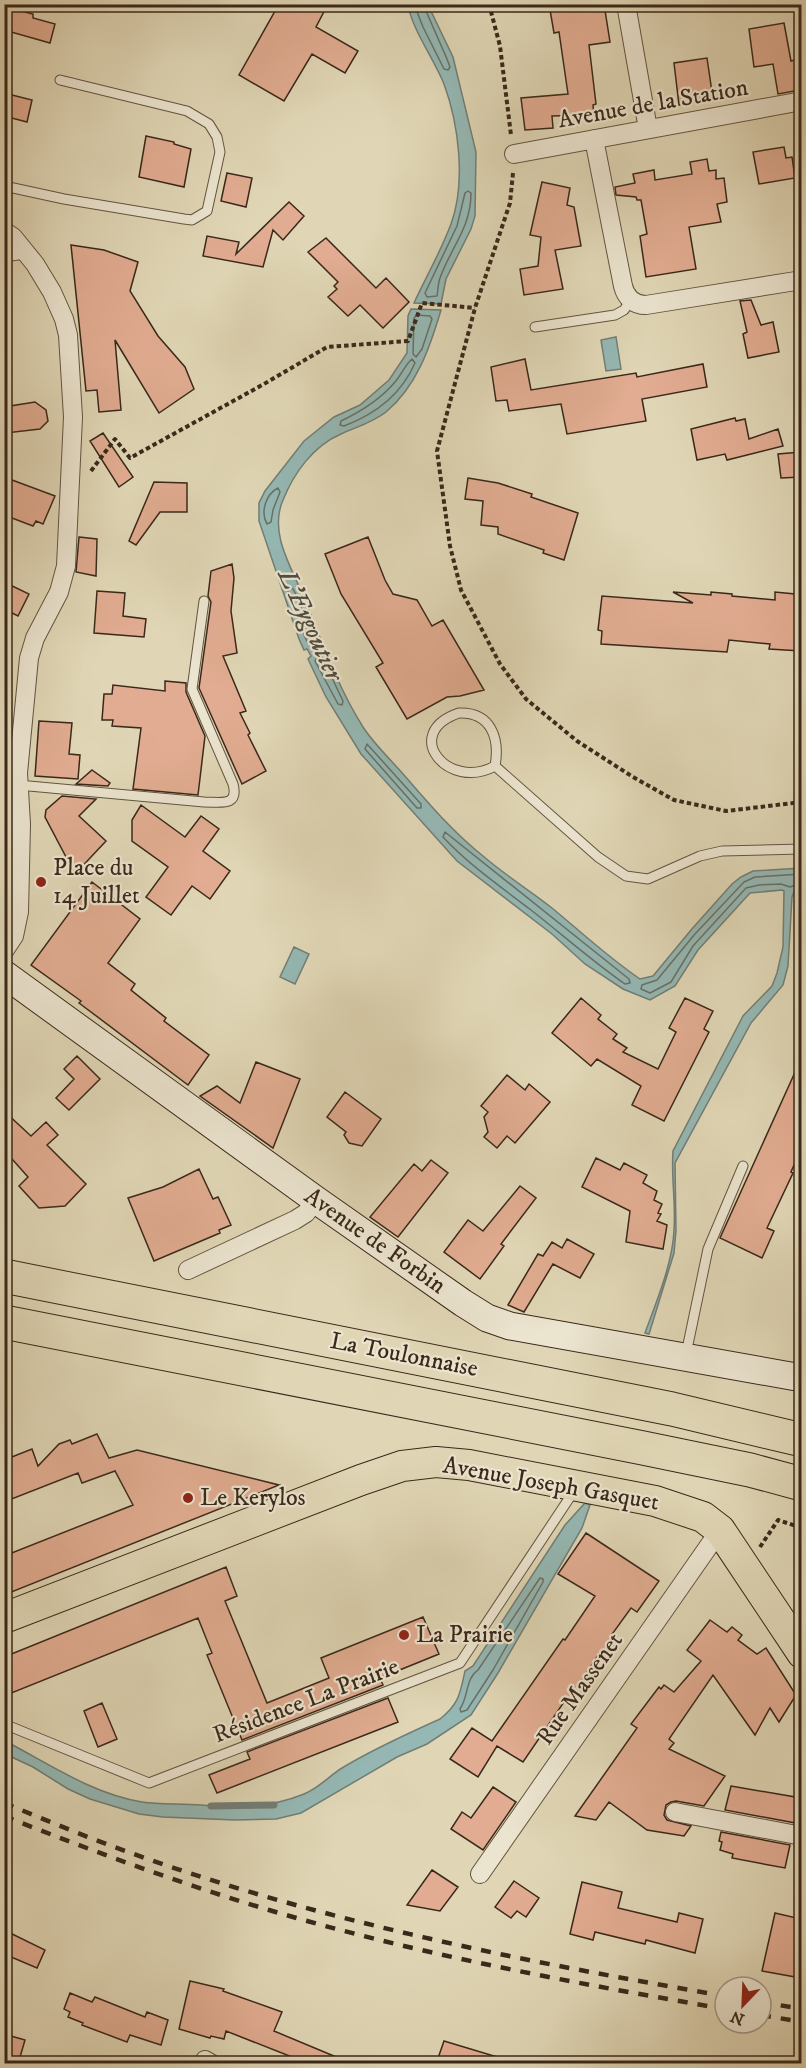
<svg xmlns="http://www.w3.org/2000/svg" width="806" height="2068" viewBox="0 0 806 2068" font-family="'IM FELL DW Pica',serif">
	<style>
		.water { fill: #95b8b4; stroke: #717e76; stroke-width: 1.5 }
		.lines { fill: none; stroke-linecap: round; stroke-linejoin: round }
		.shore { stroke: #687067; stroke-width: 1.5 }
		.stream { stroke: #717e76; stroke-width: 7 }
		.building { fill: #e1ac91; stroke: #3a281a; stroke-width: 1.5 }
		.lane-casing { stroke: #645441; stroke-width: 11 }
		.street-casing { stroke: #645441; stroke-width: 20 }
		.secondary-casing { stroke: #3a281a; stroke-width: 29 }
		.primary-casing { stroke: #3a281a; stroke-width: 32 }
		.highway-casing { stroke: #3a281a; stroke-width: 35 }
		.path { stroke: #3a281a; stroke-width: 4; stroke-dasharray: 4.5 3; stroke-linecap: butt }
		.lane { stroke: #ebe4cf; stroke-width: 9 }
		.street { stroke: #ebe4cf; stroke-width: 18 }
		.secondary { stroke: #ebe4cf; stroke-width: 27 }
		.primary { stroke: #e0d6b5; stroke-width: 30 }
		.highway { stroke: #e0d6b5; stroke-width: 33 }
		.rail { stroke: #3a281a; stroke-width: 4.5; stroke-dasharray: 10 10; stroke-linecap: butt }
		.poi-dot { fill: #8f2418; stroke: #ebe4cf; stroke-width: 2 }
		.labels { text-anchor: middle; dominant-baseline: central; stroke-width: 4.5; stroke-linejoin: round; paint-order: stroke }
		.street-label { font-size: 24px; fill: #3a281a; stroke: #ebe4cf }
		.poi-label { font-size: 24px; fill: #3a281a; stroke: #ebe4cf; text-anchor: start }
		.water-label { font-size: 26px; font-style: italic; fill: #514c40; stroke: #ebe4cf }
	</style>
	<rect width="100%" height="100%" fill="#e0d6b5"/>
	<filter id="stains"><feTurbulence type="fractalNoise" baseFrequency=".00333" numOctaves="4"/><feColorMatrix values="0 0 0 0 .2 0 0 0 0 .09 0 0 0 0 .02 0 0 0 .5 -.17"/></filter>
	<radialGradient id="worn" r=".72"><stop offset=".6" stop-color="#630" stop-opacity="0"/><stop offset="1" stop-color="#630" stop-opacity=".3"/></radialGradient>
	<path class="water" d="M408,5H428L453,57L476,152L475,216L471,229L446,279L441,304L414,303C426,277 441,251 451,224C466,183 459,125 444,84C434,59 412,29 408,5Z
		M411,309L441,310C430,347 417,386 386,412C372,423 356,427 341,434C313,446 294,473 283,500C269,532 290,565 303,595C321,639 337,686 363,727C374,744 390,759 404,775C429,804 453,832 483,856C505,875 529,890 552,908C581,932 609,958 640,979L653,976L691,930L732,884L741,877L753,871L801,868V889L794,892L792,897L788,966L783,985L751,1023L675,1163L676,1230L674,1253L649,1334L645,1333C656,1303 673,1262 674,1230C676,1203 671,1178 673,1151L743,1016L772,986L777,973L783,947L784,891L782,890L750,893L698,950L675,986L650,1000L623,989L585,964L552,934L457,861L361,754L326,697L308,659L311,656L307,649L304,650L299,639L259,521V503L265,491L304,441L334,417L360,405L389,380L407,353L408,316Z
		M616,337L621,369L606,371L601,340Z
		M294,947L309,954L295,984L280,977Z
		M585,1503L590,1505L582,1528L498,1673L471,1715L427,1744L397,1757L301,1813L276,1819L235,1820L163,1817L139,1814L90,1799L68,1789L33,1767L5,1754V1741C48,1763 92,1794 142,1802C161,1805 182,1803 201,1805C237,1808 270,1808 304,1794C319,1788 329,1776 342,1768C373,1749 407,1734 440,1719C459,1704 460,1694 465,1671L473,1666L565,1525Z"/>
	<g class="lines">
		<path class="shore" d="M414,4L423,27L444,69L448,70L450,67L447,59L423,4
			M468,191L471,193C471,228 451,247 440,278C438,283 438,290 437,296L427,297L425,293L457,226L465,193Z
			M417,315L430,316L432,319L422,349L416,357L413,354L414,318Z
			M412,359L415,363C401,395 376,414 344,426L340,425L341,421C362,411 380,400 395,382C401,375 405,365 412,359Z
			M278,488L280,492L273,510L271,522L267,524C260,512 266,494 278,488Z
			M290,588L293,589L297,596L315,641L313,645L308,643L305,637L288,592Z
			M318,656L322,657L343,701L342,705L338,704L315,661Z
			M367,744L421,804V808H417L365,749Z
			M445,832L629,979L630,983L625,984C592,961 563,935 531,910C501,887 469,865 443,837Z
			M802,874L755,877L744,882L695,934L657,980L642,985L641,989L650,993L671,982L693,946L746,888L759,885L781,884L790,887L802,883
			M540,1578L543,1579V1582L493,1670L467,1710L461,1712L460,1709C469,1696 465,1679 478,1670Z"/>
		<path class="stream" d="M211,1806L274,1805"/>
	</g>
	<path class="building" d="M279,4H328L316,27L358,51L345,73L312,54L284,101L239,75Z
		M549,4H604L610,42L589,45L596,104L593,105L594,115L552,116L553,128L525,130L521,98L568,94L559,32L554,33Z
		M4,7L33,14V18L55,24L50,43L4,30Z
		M784,23L791,61L795,60L800,90L778,94L773,64L754,67L749,29Z
		M707,58L713,99L679,105L674,63Z
		M4,93L32,100L27,122L4,116Z
		M146,136L174,142V144L191,149L184,187L139,177Z
		M784,147L786,158L792,157L795,178L759,184L753,152Z
		M707,159L709,171L716,170V179L724,178L727,202L717,204L721,222L689,227L696,269L646,277L640,236L647,234L641,200H637L636,197L616,195L615,187L635,183L633,174L654,170L655,180L692,174L690,162Z
		M227,173L252,178L246,207L221,201Z
		M542,182L570,188L567,205L574,207L581,246L555,250L563,289L524,295L520,269L538,266L541,237L530,235Z
		M289,202L304,216L283,240L273,230L263,267L203,256L207,236L239,242L236,254Z
		M326,238L376,288L386,278L409,302L383,328L360,305L348,316L328,297L337,289L334,286L338,282L308,252Z
		M71,245L104,250L138,262L130,291L158,336L185,367L194,389L159,413L115,340L121,410L99,412L97,390L86,391Z
		M751,300L761,325L773,322L779,352L748,358L743,334L747,332L740,301Z
		M525,359L531,390L636,373L637,377L703,364L707,387L642,399L646,421L567,434L561,404L509,411L507,400L496,401L491,367Z
		M35,402L46,410L48,421L40,429L6,433L4,407Z
		M735,418L736,421L745,419L749,439L778,429L783,446L727,460L725,454L697,460L691,429Z
		M103,433L133,477L119,487L90,441Z
		M801,452V477L781,478L778,454Z
		M4,477L55,496L43,524L36,521L33,526L4,515Z
		M468,478L498,483L532,494L531,497L578,513L564,560L543,553L544,550L498,534V527L481,525L483,501L465,499Z
		M154,482L187,483V512H160L136,545L129,541Z
		M79,537L97,539L96,576L76,572Z
		M368,537L385,580L393,594L417,600L432,626L443,620L484,690L460,696L447,697L407,719L376,667L383,663L341,594L325,554Z
		M232,564L234,578L231,611L237,653L223,656L246,711L240,713L250,733L248,735L266,771L242,784L199,688L211,602L208,596L211,571Z
		M4,582L29,594L18,616L4,609Z
		M97,591L125,593L123,616L146,619L144,637L94,633Z
		M673,592L711,595V592L732,594V596L775,600V592L795,594V600H801V651L769,649L770,644L729,640L727,652L601,644L602,631L598,630L602,596L693,603Z
		M165,681L186,683V692L205,736L198,795L133,789L141,728L112,726L113,720H102L104,694H112L113,685L165,691Z
		M39,721L72,723L69,754L80,755L78,779L35,776Z
		M92,770L110,783L108,786L76,784Z
		M62,796L96,799L79,816L106,841L75,874L45,817L46,810Z
		M141,805L185,837L201,816L219,829L203,851L230,871L210,899L192,886L171,915L146,897L168,867L132,841V820Z
		M92,882L140,919L108,963L135,984L131,990L166,1018L164,1021L209,1055L188,1085L79,1003L81,1001L31,965Z
		M581,998L601,1015L598,1019L617,1034L613,1039L627,1048L623,1052L658,1069L676,1032L669,1028L685,998L713,1011L704,1029L709,1032L664,1121L632,1105L641,1086L597,1059L591,1066L552,1033Z
		M77,1056L100,1079L69,1110L56,1098L74,1079L64,1069Z
		M801,1059V1149L791,1172L793,1173L767,1228L774,1231L762,1258L720,1238Z
		M256,1062L300,1079L273,1148L200,1096L217,1086L240,1103Z
		M507,1075L525,1090L529,1084L550,1102L515,1143L507,1136L497,1148L484,1137L488,1132L484,1117L488,1112L481,1106Z
		M345,1092L381,1119L362,1146L349,1143L344,1135L346,1132L327,1117Z
		M4,1111L31,1136L46,1122L58,1135L47,1145L86,1184L65,1206L39,1208L19,1186L28,1177L4,1150Z
		M596,1158L620,1170L624,1163L647,1175L643,1183L657,1191L654,1200L662,1204L658,1213L661,1214L657,1221L667,1225L663,1249L626,1242L630,1211L582,1187Z
		M431,1160L448,1173L398,1237L370,1217L414,1164L422,1171Z
		M199,1169L213,1199L218,1197L231,1225L219,1230L220,1233L154,1261L128,1198L163,1187Z
		M520,1186L536,1198L501,1244L504,1246L480,1279L444,1252L468,1220L483,1231Z
		M567,1239L594,1254L580,1278L553,1264L524,1312L508,1305L538,1254L543,1256L552,1242L562,1248Z
		M97,1434L109,1458L137,1450L279,1485L4,1595V1556L133,1505L115,1471L82,1483L78,1473L4,1502V1460L32,1449L38,1466L59,1444L70,1440L72,1444Z
		M586,1533L659,1581L637,1612L631,1608L610,1637L616,1642L605,1656L600,1652L580,1683L586,1687L574,1704L566,1699L523,1762L497,1746L478,1777L450,1759L472,1728L492,1741L563,1639L565,1640L595,1596L558,1574Z
		M226,1567L237,1596L225,1601L267,1703L329,1678L321,1658L423,1617L439,1654L380,1678L383,1685L242,1740L207,1655L212,1653L198,1618L4,1696V1657Z
		M710,1620L727,1632L732,1627L742,1635L738,1640L757,1654L766,1648L796,1695L779,1722L770,1708L755,1735L713,1675L669,1739L674,1743L669,1749L725,1776L704,1806L676,1801L671,1802L666,1805L664,1815L667,1820L691,1826L684,1836L647,1830L609,1802L596,1820L575,1816L637,1728L631,1724L659,1687L661,1689L664,1685L674,1692L701,1661L687,1650Z
		M388,1698L398,1722L217,1793L209,1775L250,1759L247,1752Z
		M102,1703L117,1739L98,1747L84,1711Z
		M731,1786L801,1798V1824L725,1810Z
		M493,1787L516,1802L483,1850L451,1829L462,1812L471,1818Z
		M721,1832L790,1845L785,1868L732,1858L733,1854L720,1850L722,1842L719,1841Z
		M432,1870L458,1887L440,1911L407,1905Z
		M514,1881L539,1898L526,1917L517,1911L511,1918L495,1907Z
		M582,1882L622,1892L618,1908L677,1922L679,1913L703,1919L695,1953L646,1940L645,1944L595,1932L593,1940L570,1934Z
		M775,1913L801,1919V1978L762,1971Z
		M4,1930L45,1950L37,1968L4,1954Z
		M190,1981L224,1989L223,1991L282,2012L274,2031L353,2064H295L297,2059L226,2031L224,2039L211,2036L210,2038L179,2029Z
		M70,1993L92,2002L95,1997L145,2017L147,2012L168,2020L161,2045L130,2035L127,2042L82,2025L83,2023L68,2017L70,2012L64,2009Z
		M4,2034L25,2040L18,2064H4Z
		M444,2041L504,2059L503,2064H436Z"/>
	<g class="lines">
		<defs>
			<path id="lane" d="M4,186L64,199L184,219L192,220L207,211L220,152L217,137L209,124L187,111L60,80
				M4,257L18,255L24,251
				M535,327L615,315L624,310L631,300
				M459,713C491,712 500,738 495,766C448,792 400,733 459,713Z
				M495,766L598,857L626,876L648,879L700,856L722,851L802,849
				M18,785L204,802C221,802 239,807 233,784L192,689L204,601
				M686,1354L708,1249L743,1166
				M4,1724L149,1783L460,1663L574,1491"/>
			<path id="street" d="M626,4L648,129
				M594,139L623,286C626,298 634,305 646,305L802,280
				M514,154L802,101
				M4,231L13,237L35,264L52,292L64,319L68,335L73,417L66,566L59,592L35,638L29,658L18,773L21,824L19,912L14,936L4,951
				M188,1270L295,1220L306,1213L316,1200
				M675,1812L802,1836
				M480,1874L720,1530
				M205,2060L212,2064"/>
			<path id="secondary" d="M4,974L316,1200L463,1303L487,1318L510,1326L802,1378"/>
			<path id="primary" d="M4,1618L361,1480L402,1466L436,1462L469,1465L655,1501L703,1517L720,1530L802,1653"/>
			<path id="highway" d="M4,1276L672,1409L802,1440
				M4,1322L643,1448L750,1470L802,1484"/>
		</defs>
		<use href="#lane" class="lane-casing"/>
		<use href="#street" class="street-casing"/>
		<use href="#secondary" class="secondary-casing"/>
		<use href="#primary" class="primary-casing"/>
		<use href="#highway" class="highway-casing"/>
		<path class="path" d="M489,4L500,46L511,135
			M513,173L510,203L475,308L437,451L450,546L461,590L500,664L526,699L577,741L633,777L674,800L726,811L802,802
			M91,471L115,439L130,458L264,384L327,347L408,341L422,303L475,308
			M760,1547L778,1520L802,1528"/>
		<use href="#lane" class="lane"/>
		<use href="#street" class="street"/>
		<use href="#secondary" class="secondary"/>
		<use href="#primary" class="primary"/>
		<use href="#highway" class="highway"/>
		<path class="rail" d="M4,1803C46,1820 88,1838 131,1853C323,1922 525,1962 725,1996
			M4,1816C92,1851 179,1883 269,1910C416,1954 574,1983 725,2009
			M761,2002L802,2009
			M761,2015L802,2022"/>
	</g>
	<g class="poi-dot">
		<circle cx="41" cy="882" r="6"/>
		<circle cx="188" cy="1498" r="6"/>
		<circle cx="404" cy="1635" r="6"/>
	</g>
	<g class="labels">
		<g class="street-label">
			<text transform="translate(653 104) rotate(-10)">Avenue de la Station</text>
			<text transform="translate(375 1241) rotate(35)">Avenue de Forbin</text>
			<text transform="translate(404 1355) rotate(11)">La Toulonnaise</text>
			<text transform="translate(551 1484) rotate(10)">Avenue Joseph Gasquet</text>
			<text transform="translate(580 1689) rotate(-55)">Rue Massenet</text>
			<text transform="translate(306 1701) rotate(-21)">Résidence La Prairie</text>
		</g>
		<g class="poi-label">
			<text x="53" y="868">Place du<tspan x="53" dy="28">14 Juillet</tspan></text>
			<text x="200" y="1498">Le Kerylos</text>
			<text x="416" y="1635">La Prairie</text>
		</g>
		<g class="water-label">
			<text transform="translate(310 625) rotate(65)">L'Eygoutier</text>
		</g>
	</g>
	<rect width="806" height="2068" fill="none" stroke="#e0d6b5" stroke-width="24"/>
	<rect x="6" y="6" width="794" height="2056" fill="none" stroke="#3a281a" stroke-width="3"/>
	<rect x="12" y="12" width="782" height="2044" fill="none" stroke="#3a281a" stroke-width="1.5"/>
	<g transform="translate(743 2005) rotate(203)"><circle r="28" fill="#ebe4cf" stroke="#a49987" stroke-width="1.5"/>
	<path d="M0-4.5L10 22L0 15L-10 22Z" fill="#8f2418"/>
	<text y="-9" font-size="16" font-weight="bold" text-anchor="middle" fill="#3a281a">N</text>
	</g>
	<rect width="100%" height="100%" filter="url(#stains)"/>
	<rect width="100%" height="100%" fill="url(#worn)"/>
</svg>
